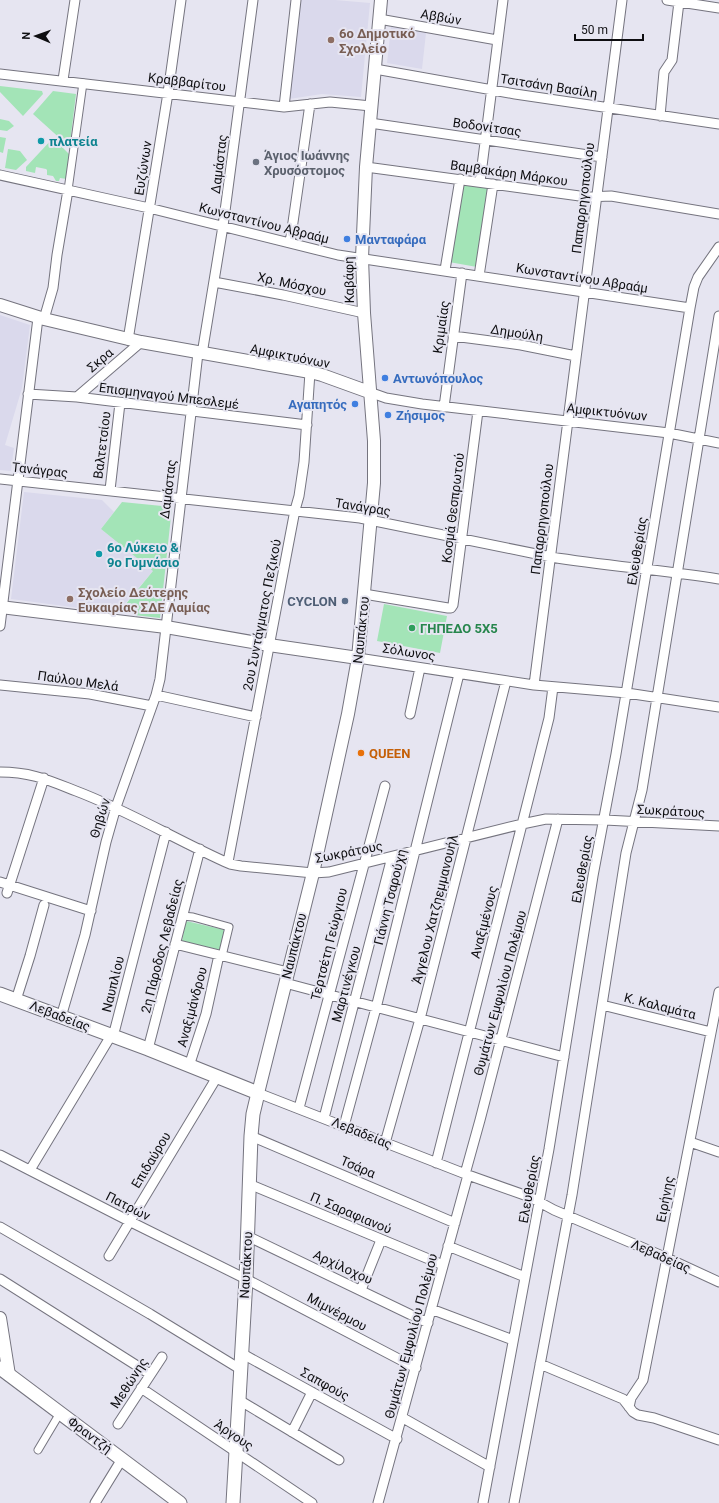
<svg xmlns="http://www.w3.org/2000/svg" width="719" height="1503" viewBox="0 0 719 1503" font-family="Roboto,sans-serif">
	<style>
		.built { fill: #dad9ec }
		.green { fill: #a3e4b7 }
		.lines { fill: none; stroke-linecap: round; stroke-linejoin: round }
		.pedestrian-casing { stroke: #75747f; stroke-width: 9 }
		.minor-casing { stroke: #75747f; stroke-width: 11 }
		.tertiary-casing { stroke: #75747f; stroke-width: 14 }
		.secondary-casing { stroke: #75747f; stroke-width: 15 }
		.pedestrian { stroke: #fff; stroke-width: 7 }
		.minor { stroke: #fff; stroke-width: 9 }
		.tertiary { stroke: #fff; stroke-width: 12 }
		.secondary { stroke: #fff; stroke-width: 13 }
		.education-dot { fill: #8d6e63; stroke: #e6e5f1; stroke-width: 1.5 }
		.culture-dot { fill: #0f9aa8; stroke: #e6e5f1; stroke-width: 1.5 }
		.worship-dot { fill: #6b7280; stroke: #e6e5f1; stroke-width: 1.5 }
		.shop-dot { fill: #3f7fe0; stroke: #e6e5f1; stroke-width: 1.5 }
		.service-dot { fill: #5c6f8a; stroke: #e6e5f1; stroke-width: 1.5 }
		.leisure-dot { fill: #2e9e5b; stroke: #e6e5f1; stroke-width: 1.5 }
		.food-dot { fill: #e8710a; stroke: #e6e5f1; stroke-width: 1.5 }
		.labels { text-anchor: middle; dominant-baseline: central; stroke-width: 4; stroke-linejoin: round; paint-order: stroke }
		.street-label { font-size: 13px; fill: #0e0e11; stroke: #e6e5f1 }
		.education-label { font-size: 13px; font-weight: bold; fill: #785e54; stroke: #e6e5f1; text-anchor: start }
		.culture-label { font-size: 13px; font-weight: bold; fill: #0d838f; stroke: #e6e5f1; text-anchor: start }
		.worship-label { font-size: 13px; font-weight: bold; fill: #5b616d; stroke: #e6e5f1; text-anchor: start }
		.shop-label { font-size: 13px; font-weight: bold; fill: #366cbe; stroke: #e6e5f1; text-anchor: start }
		.service-label { font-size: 13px; font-weight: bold; fill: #4e5e75; stroke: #e6e5f1; text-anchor: end }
		.leisure-label { font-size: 13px; font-weight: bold; fill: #27864d; stroke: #e6e5f1; text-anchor: start }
		.food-label { font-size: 13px; font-weight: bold; fill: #c56008; stroke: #e6e5f1; text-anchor: start }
	</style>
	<rect width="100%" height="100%" fill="#e6e5f1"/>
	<path class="built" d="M299,0H335L370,3L361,97L322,94L289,99Z
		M391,27L426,33L422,69L387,63Z
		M0,315L30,325L22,388L5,445L14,448L11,471L0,470Z
		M24,492L102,500L114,512L101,529L153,571L117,613L11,599Z"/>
	<path class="green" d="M0,86L42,91L43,94L23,116L0,92Z
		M53,91L76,94L70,143L64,142L33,114Z
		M0,119L9,121L14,126L7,131L0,130Z
		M0,137L6,138L3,153L0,152Z
		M53,138L71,156L67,179L60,178L59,181H56L53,176L47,175V170L46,169L36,167L35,173L26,171V167Z
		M8,149L20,151L27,160L16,170L5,168Z
		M462,183L489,187L477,267L449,262Z
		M122,502L172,507L160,618L134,615L125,605L153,571L101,529Z
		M384,604L447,616L440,653L377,641Z
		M186,921L225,930L220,951L182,941Z"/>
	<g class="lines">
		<defs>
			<path id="pedestrian" d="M68,190L83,83
				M182,916L193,917L229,927L222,956
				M38,1450L60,1413"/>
			<path id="minor" d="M667,0L719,8
				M379,19L497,40
				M375,69L515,94L719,124
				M0,74L284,107L330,102L371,106
				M63,80L75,0
				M284,107L296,0
				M660,116L664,72L672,60L679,2
				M370,123L602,157
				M366,167L587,197L611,196L719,214
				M0,175L149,208L338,255L690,308
				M480,182L503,0
				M290,243L310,104
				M445,270L460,179
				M479,276L493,184
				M214,282L283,295L364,313
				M44,319L53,288L57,255L68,190
				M453,336L521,345L576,356
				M128,340L168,93L181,0
				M202,354L223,226L253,0
				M369,392L386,398L422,404L669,433L719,443
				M28,394L77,397L307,425
				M77,397L141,342
				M444,407L462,273
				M0,479L360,518L551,557C607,566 663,570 719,579
				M110,490L120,403
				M364,594L448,608H451L453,605L478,411
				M0,626L38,318
				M358,658L534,685L627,693L719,707
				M0,685L90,694L152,706
				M534,685L622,0
				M156,695L256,717
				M410,714L420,668
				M0,772C31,772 48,780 76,791C129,811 178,841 230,864L241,866L313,873L329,872L522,824L546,819L605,820L719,826
				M228,862L295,510L299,496L304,462L310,372
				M0,882L91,911
				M7,893L44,778
				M175,944L288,972
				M285,983L564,1057
				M16,1000L30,956L44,905
				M602,1005L711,1032
				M61,1017L85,935L106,842L116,807L156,695L160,679L198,353
				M148,1049L200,849
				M189,1066L206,1014L219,955
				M258,1093L468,1175L530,1197L554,1210L667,1258L719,1282
				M299,1108L385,786
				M324,1118L392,857
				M344,1126L376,1008L459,674
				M251,1136L455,1223
				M690,1142L719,1152
				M385,1143L420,1019L506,681
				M0,1155L129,1221L246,1279L416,1368
				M436,1163L549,718L553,687
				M30,1170L115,1029L166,832
				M465,1174L480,1120L558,819
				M249,1184L443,1265
				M0,1227L150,1314L240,1369
				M247,1236L428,1323
				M448,1246L525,1277
				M109,1256L217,1077
				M0,1279L150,1374
				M361,1290L381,1240
				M431,1309L513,1340
				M241,1353L397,1439
				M540,1364L623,1399L633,1412L638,1415L654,1418L719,1440
				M141,1388L312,1503
				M239,1400L339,1460
				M629,1407L631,1398L643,1380L719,992
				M403,1418L490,1467
				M118,1424L162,1357
				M292,1432L312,1392
				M95,1503L122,1459
				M378,1503L468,1175
				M483,1503L549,1149L593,876L616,754L690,308L694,287L698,277L719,247
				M514,1503L572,1195L626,853L642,790L719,316"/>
			<path id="tertiary" d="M0,305L44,319L141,342L310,372L322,375L369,392
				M0,607L166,627L269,645L358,658
				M258,1093L313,873L348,714L358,658L374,483V441L364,313L362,258L366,167L381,0
				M0,1318L9,1375"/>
			<path id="secondary" d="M0,994L148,1049L258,1093L253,1114L251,1136L246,1279L233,1503
				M0,1368L180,1503"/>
		</defs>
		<use href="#pedestrian" class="pedestrian-casing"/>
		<use href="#minor" class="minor-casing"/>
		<use href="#tertiary" class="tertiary-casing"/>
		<use href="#secondary" class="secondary-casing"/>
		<use href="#pedestrian" class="pedestrian"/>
		<use href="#minor" class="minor"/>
		<use href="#tertiary" class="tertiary"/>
		<use href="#secondary" class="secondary"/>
	</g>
	<g class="education-dot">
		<circle cx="331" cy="40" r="4"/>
		<circle cx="70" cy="599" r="4"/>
	</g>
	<g class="culture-dot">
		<circle cx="41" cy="141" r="4"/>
		<circle cx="99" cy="554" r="4"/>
	</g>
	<circle class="worship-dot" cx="256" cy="162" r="4"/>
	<g class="shop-dot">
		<circle cx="347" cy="239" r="4"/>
		<circle cx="385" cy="378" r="4"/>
		<circle cx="355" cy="404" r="4"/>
		<circle cx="388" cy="415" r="4"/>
	</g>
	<circle class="service-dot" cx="345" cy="601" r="4"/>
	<circle class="leisure-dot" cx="412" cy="628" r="4"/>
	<circle class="food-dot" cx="361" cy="753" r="4"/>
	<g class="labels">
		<g class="street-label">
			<text transform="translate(441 17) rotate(10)">Αββών</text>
			<text transform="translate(187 82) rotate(7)">Κραββαρίτου</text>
			<text transform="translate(549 86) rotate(9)">Τσιτσάνη Βασίλη</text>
			<text transform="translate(487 127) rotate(8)">Βοδονίτσας</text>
			<text transform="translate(219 164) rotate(-83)">Δαμάστας</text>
			<text transform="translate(143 168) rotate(-81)">Ευζώνων</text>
			<text transform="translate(509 173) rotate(8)">Βαμβακάρη Μάρκου</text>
			<text transform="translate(583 198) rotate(-83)">Παπαρρηγοπούλου</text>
			<text transform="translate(264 223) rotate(14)">Κωνσταντίνου Αβραάμ</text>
			<text transform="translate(582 278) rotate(9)">Κωνσταντίνου Αβραάμ</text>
			<text transform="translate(349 280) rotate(-91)">Καβάφη</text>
			<text transform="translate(292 284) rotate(12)">Χρ. Μόσχου</text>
			<text transform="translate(441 327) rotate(-82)">Κριμαίας</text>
			<text transform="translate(517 333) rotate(9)">Δημούλη</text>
			<text transform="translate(290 356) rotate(11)">Αμφικτυόνων</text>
			<text transform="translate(100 360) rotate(-40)">Σκρα</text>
			<text transform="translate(169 396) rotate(7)">Επισμηναγού Μπεσλεμέ</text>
			<text transform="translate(607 412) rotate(6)">Αμφικτυόνων</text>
			<text transform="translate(102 445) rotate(-83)">Βαλτετσίου</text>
			<text transform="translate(40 470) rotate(6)">Τανάγρας</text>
			<text transform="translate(168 489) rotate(-83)">Δαμάστας</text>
			<text transform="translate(363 507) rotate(9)">Τανάγρας</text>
			<text transform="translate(453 508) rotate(-83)">Κοσμά Θεσπρωτού</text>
			<text transform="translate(542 519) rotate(-83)">Παπαρρηγοπούλου</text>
			<text transform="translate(637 551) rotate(-81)">Ελευθερίας</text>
			<text transform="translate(262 615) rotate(-79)">2ου Συντάγματος Πεζικού</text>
			<text transform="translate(361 630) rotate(-84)">Ναυπάκτου</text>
			<text transform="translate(409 652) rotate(9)">Σόλωνος</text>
			<text transform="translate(78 681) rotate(8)">Παύλου Μελά</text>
			<text transform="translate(671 811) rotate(3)">Σωκράτους</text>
			<text transform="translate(100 818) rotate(-73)">Θηβών</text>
			<text transform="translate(349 852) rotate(-11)">Σωκράτους</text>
			<text transform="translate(582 869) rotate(-80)">Ελευθερίας</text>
			<text transform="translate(390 897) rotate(-76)">Γιάννη Τσαρούχη</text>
			<text transform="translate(435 909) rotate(-76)">Άγγελου Χατζηεμμανουήλ</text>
			<text transform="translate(484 922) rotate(-76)">Αναξιμένους</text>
			<text transform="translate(329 944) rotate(-76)">Τερτσέτη Γεώργιου</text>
			<text transform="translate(162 946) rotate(-76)">2η Πάροδος Λεβαδείας</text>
			<text transform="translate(294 946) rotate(-76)">Ναυπάκτου</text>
			<text transform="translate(113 984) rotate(-76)">Ναυπλίου</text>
			<text transform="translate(346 984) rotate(-75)">Μαρτινέγκου</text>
			<text transform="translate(500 993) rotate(-75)">Θυμάτων Εμφυλίου Πολέμου</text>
			<text transform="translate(660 1006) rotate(14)">Κ. Καλαμάτα</text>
			<text transform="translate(192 1007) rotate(-75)">Αναξιμάνδρου</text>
			<text transform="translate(60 1016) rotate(21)">Λεβαδείας</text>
			<text transform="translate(362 1133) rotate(22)">Λεβαδείας</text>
			<text transform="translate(151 1160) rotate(-59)">Επιδαύρου</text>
			<text transform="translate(358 1167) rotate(23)">Τσάρα</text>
			<text transform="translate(529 1189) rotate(-80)">Ελευθερίας</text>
			<text transform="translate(665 1199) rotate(-79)">Ειρήνης</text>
			<text transform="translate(128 1206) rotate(27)">Πατρών</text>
			<text transform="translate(351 1213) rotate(23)">Π. Σαραφιανού</text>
			<text transform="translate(661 1256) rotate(24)">Λεβαδείας</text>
			<text transform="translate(246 1265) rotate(-87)">Ναυπάκτου</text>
			<text transform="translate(343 1267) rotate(25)">Αρχίλοχου</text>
			<text transform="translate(337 1312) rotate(28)">Μιμνέρμου</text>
			<text transform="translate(411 1336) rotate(-75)">Θυμάτων Εμφυλίου Πολέμου</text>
			<text transform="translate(129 1383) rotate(-57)">Μεθώνης</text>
			<text transform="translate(325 1384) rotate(29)">Σαπφούς</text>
			<text transform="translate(90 1435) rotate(37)">Φραντζή</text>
			<text transform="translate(234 1435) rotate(34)">Άργους</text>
		</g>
		<g class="education-label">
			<text x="339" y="33">6ο Δημοτικό<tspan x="339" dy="15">Σχολείο</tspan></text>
			<text x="78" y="592">Σχολείο Δεύτερης<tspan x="78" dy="15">Ευκαιρίας ΣΔΕ Λαμίας</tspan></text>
		</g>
		<g class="culture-label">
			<text x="49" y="141">πλατεία</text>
			<text x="107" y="547">6ο Λύκειο &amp;<tspan x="107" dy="15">9ο Γυμνάσιο</tspan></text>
		</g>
		<g class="worship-label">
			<text x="264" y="155">Άγιος Ιωάννης<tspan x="264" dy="15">Χρυσόστομος</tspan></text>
		</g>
		<g class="shop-label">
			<text x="355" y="239">Μανταφάρα</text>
			<text x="393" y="378">Αντωνόπουλος</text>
			<text x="347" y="404" text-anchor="end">Αγαπητός</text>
			<text x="396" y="415">Ζήσιμος</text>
		</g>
		<g class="service-label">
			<text x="337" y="601">CYCLON</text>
		</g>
		<g class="leisure-label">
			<text x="420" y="628">ΓΗΠΕΔΟ 5X5</text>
		</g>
		<g class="food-label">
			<text x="369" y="753">QUEEN</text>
		</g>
	</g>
	<g transform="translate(36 36) rotate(272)" stroke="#e6e5f1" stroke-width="3" paint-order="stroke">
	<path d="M0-3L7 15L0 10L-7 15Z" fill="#0e0e11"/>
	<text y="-6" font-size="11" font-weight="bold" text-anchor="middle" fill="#0e0e11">N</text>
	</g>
	<path d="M575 34v6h68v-6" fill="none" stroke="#0e0e11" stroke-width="2"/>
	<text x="581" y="34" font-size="12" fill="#0e0e11" stroke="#e6e5f1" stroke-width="3" paint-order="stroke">50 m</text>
</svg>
